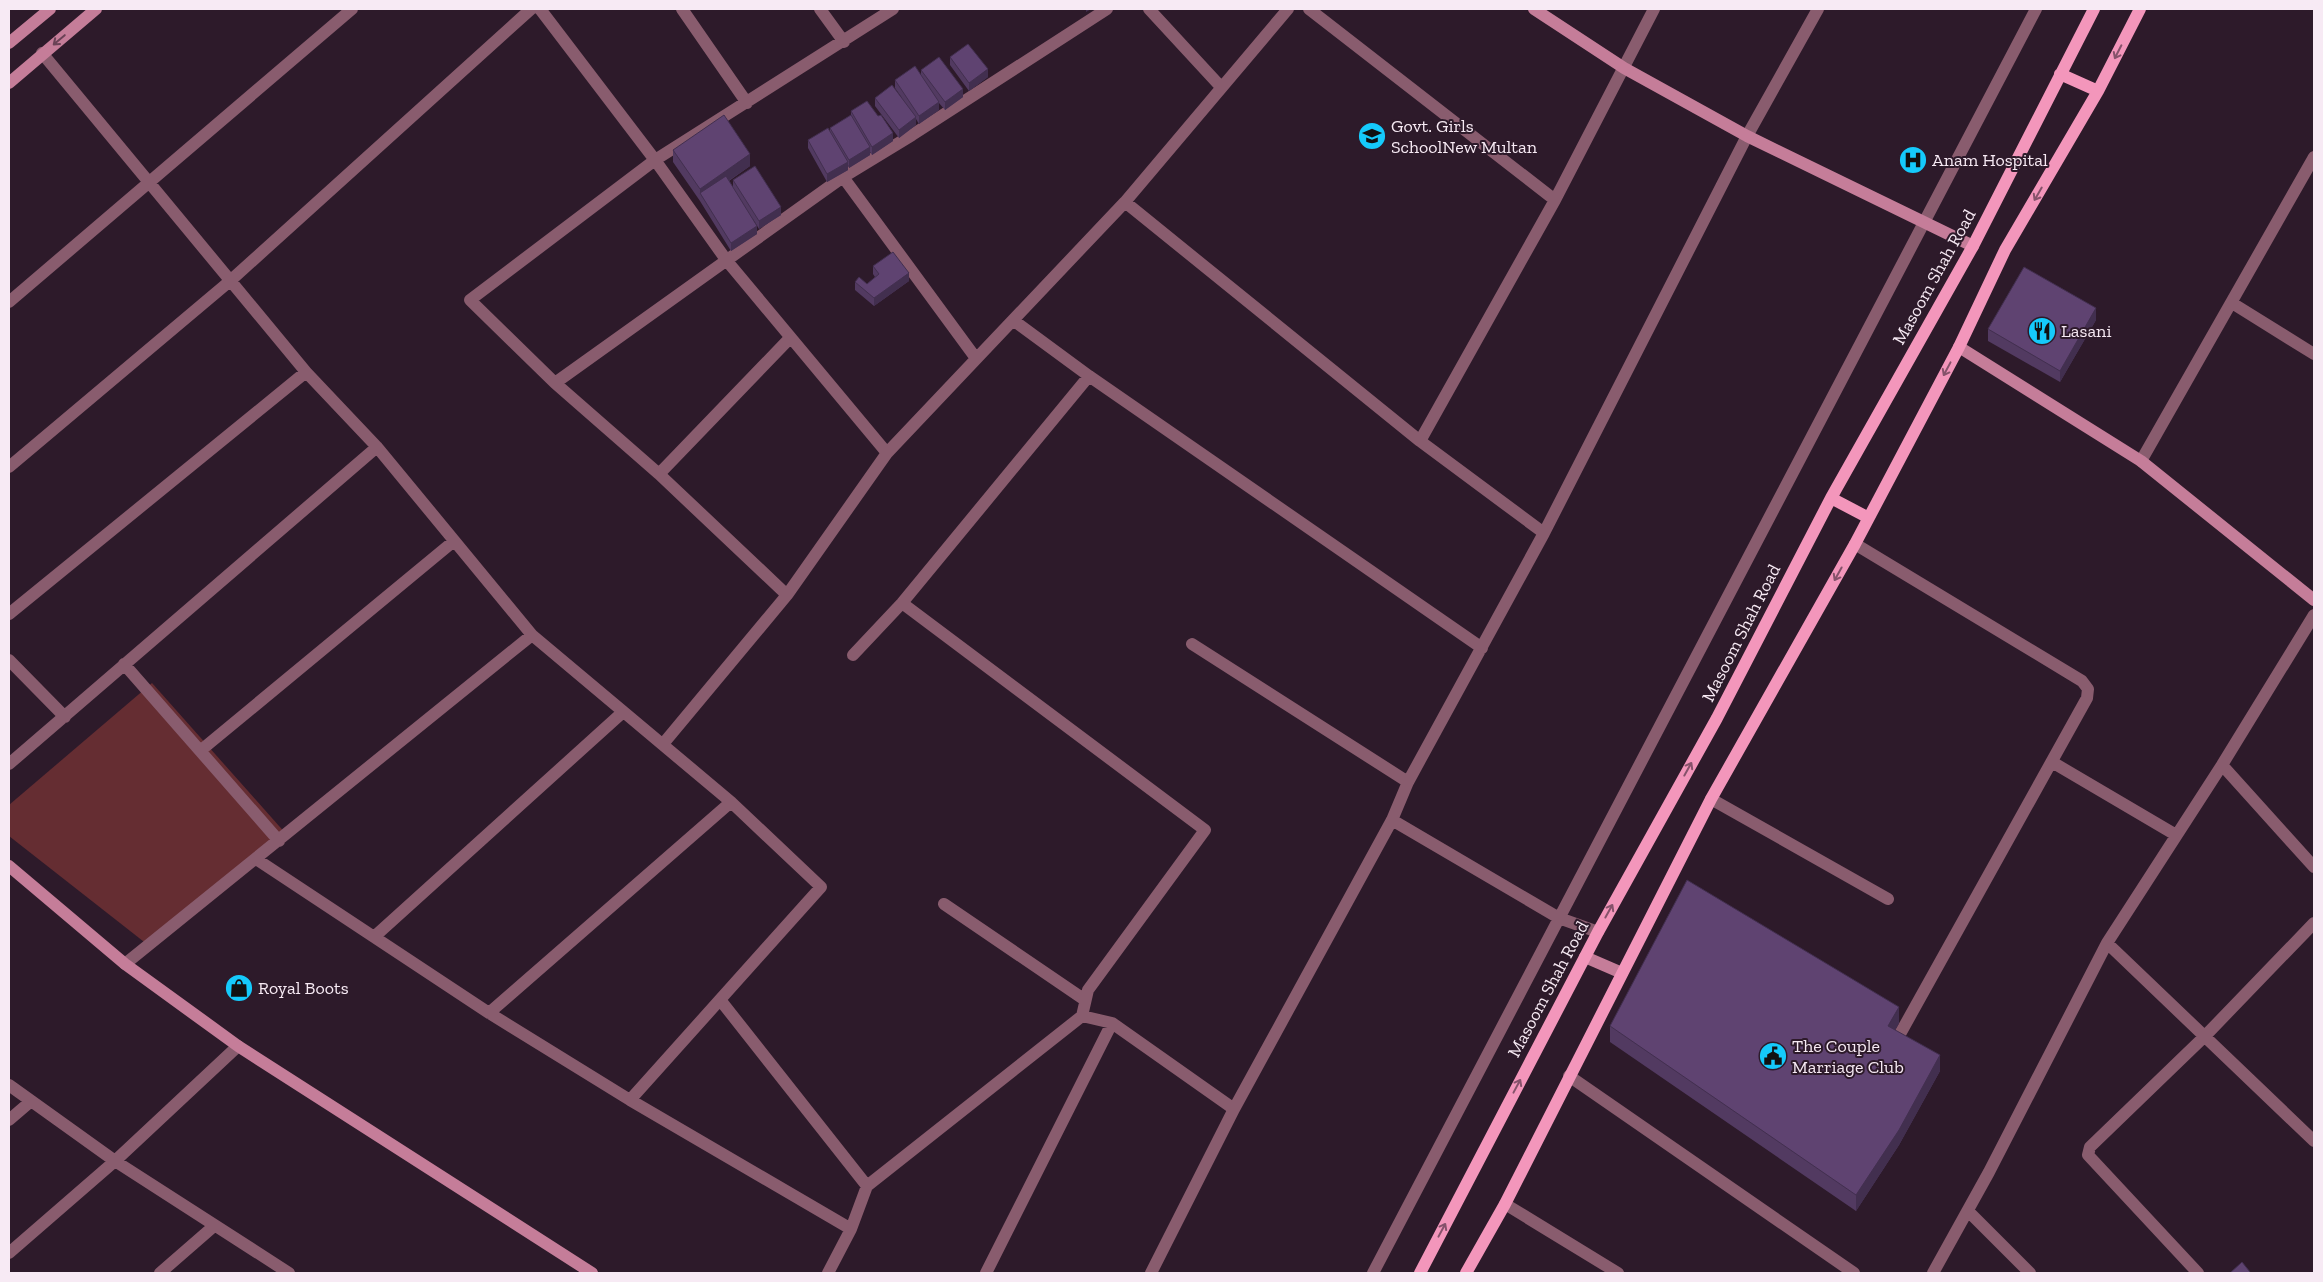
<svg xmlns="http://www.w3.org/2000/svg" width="2323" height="1282" viewBox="0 0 2323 1282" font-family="'Zilla Slab',serif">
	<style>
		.park { fill: #652d32 }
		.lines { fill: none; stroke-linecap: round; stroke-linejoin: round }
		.street { stroke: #895c6e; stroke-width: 12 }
		.secondary { stroke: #c57d99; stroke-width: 12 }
		.primary { stroke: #f396bb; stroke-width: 12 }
		.wall { fill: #523a61 }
		.shaded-wall { fill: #422f4f }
		.building { fill: #5f4371; stroke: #422f4f }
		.oneway { stroke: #6a4256 }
		.oneway2 { stroke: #86526b }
		.labels { text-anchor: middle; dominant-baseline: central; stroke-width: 4; stroke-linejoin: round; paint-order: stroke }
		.poi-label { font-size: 18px; fill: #f7eaf4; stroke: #2d1a2a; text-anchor: start }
		.street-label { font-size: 18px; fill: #f7eaf4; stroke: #2d1a2a }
	</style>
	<rect width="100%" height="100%" fill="#2d1a2a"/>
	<path class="park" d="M152,683L287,835L148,945L9,836V805Z"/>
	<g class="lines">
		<path class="street" d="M540,9L655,160L727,261L887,453
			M682,9L747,103
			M820,9L844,42
			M1149,9L1221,87
			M1309,9L1555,200
			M42,53L306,372L377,447L532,635L731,802L821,887L630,1100
			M843,177L975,357
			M1125,202L1420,441L1544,533
			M9,302L352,9
			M2232,303L2314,354
			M1013,320L1089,376L1482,648
			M555,383L843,177L912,135L1107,9
			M1420,441L1555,200L1654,9
			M2141,461L2314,157
			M9,467L230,281L531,9
			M659,474L790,338
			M1855,544L2082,681L2088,689L2087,698L1895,1043
			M787,595L887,453L1125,202L1288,9
			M902,603L1205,830L1088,990L1082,1016
			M9,614L306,372
			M1192,644L1408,782
			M853,655L902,603L1089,376
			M9,660L65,717
			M124,664L279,841
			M663,744L787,595L659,474L555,383L470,300L655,160L893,9
			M200,751L454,541
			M2052,762L2176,835
			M9,764L377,447
			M2222,765L2314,867
			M1711,799L1888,899
			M1392,820L1559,918L1598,932
			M256,859L489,1013L630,1100L851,1229
			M944,904L1085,1000
			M374,937L623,712
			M2107,943L2314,1141
			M125,964L532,635
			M721,1001L867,1186
			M489,1013L731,802
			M1569,1076L1854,1273
			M9,1085L115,1161L289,1273
			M9,1120L30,1102
			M1505,1204L1618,1273
			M1968,1211L2030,1273
			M9,1253L115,1161L238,1046
			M160,1273L214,1226
			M828,1273L851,1229L867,1186L1082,1016L1112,1023L1234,1109
			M986,1273L1112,1023
			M1151,1273L1234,1109L1392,820L1408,782L1544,533L1747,136L1818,9
			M1373,1273L2036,9
			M1933,1273L1989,1172L2107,943L2222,765L2314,615
			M2198,1273L2088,1155L2090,1147L2205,1036L2314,923"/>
		<path class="secondary" d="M1534,9L1624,68L1747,136L1973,246
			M9,43L50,9
			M9,83L96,9
			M1959,347L2141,461L2314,600
			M9,866L125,964L238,1046L592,1273
			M1585,957L1622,973"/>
		<path class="primary" d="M2060,74L2098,91
			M1831,498L1867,517
			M1420,1273L1598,932L1717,718L1831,498L1973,246L2094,9
			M1466,1273L1505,1204L1711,799L1855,544L1959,347L2005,250L2098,91L2140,9"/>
	</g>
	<path class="wall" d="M950,57L988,77L969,91L950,65Z
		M921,70L963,97L945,110L939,103V110L919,124L916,119V125L899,138L875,106V98H902L895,88V80L921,75Z
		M851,111L893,141L872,155L870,152V155L849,168L848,165V170L827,182L808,148V140L830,132V128L851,115Z
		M673,150L750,166L729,181L733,187V180L781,215L759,229L753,219L757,234L731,251L700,201L673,162Z
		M873,266L909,281L874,306L855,290V282L867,284L875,277L873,274Z
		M2096,320L2060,382L1988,341V329Z
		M1899,1023L1895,1030L1940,1071L1899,1145L1856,1211L1610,1042V1026Z"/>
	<path class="shaded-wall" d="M1086,9H1091L1086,12Z
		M988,69V77L969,91V83Z
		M963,89V97L945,110V102Z
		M939,102V110L919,124V116Z
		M916,117V125L899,138V130Z
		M893,133V141L872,155V147Z
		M870,147V155L849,168V160Z
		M750,154V166L703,198L700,193V189Z
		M848,162V170L827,182V174Z
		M781,207V215L759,229V221Z
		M757,226V234L731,251V243Z
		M909,273V281L874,306V298Z
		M2096,308V320L2060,382V371Z
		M1899,1007V1023L1888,1042V1026Z
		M1940,1055V1071L1899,1145L1856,1211V1195Z"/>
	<path class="building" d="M968,44L988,69L969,83L950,57Z
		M939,57L963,89L945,102L921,70Z
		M915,66L939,102L919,116L895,80Z
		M892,85L916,117L899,130L875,98Z
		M867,101L878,116L881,115L893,133L872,147L851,111Z
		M724,115L750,154L700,189L673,150Z
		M851,115L870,147L849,160L830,128Z
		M828,128L848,162L827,174L808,140Z
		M755,166L781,207L759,221L733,180Z
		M726,176L757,226L731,243L700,193Z
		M893,252L909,273L874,298L855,282L859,277L867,284L879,274L873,266Z
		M2024,267L2096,308L2060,371L1988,329Z
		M1687,880L1899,1007L1888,1026L1940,1055L1899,1130L1856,1195L1610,1026Z
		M2242,1262L2250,1272L2248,1273H2230Z"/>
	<defs><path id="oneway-shaft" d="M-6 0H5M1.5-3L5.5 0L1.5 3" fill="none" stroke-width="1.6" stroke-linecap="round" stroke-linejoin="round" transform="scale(1.25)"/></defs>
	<use class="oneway" href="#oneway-shaft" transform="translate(59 40) rotate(140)"/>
	<g class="oneway2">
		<use href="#oneway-shaft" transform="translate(2118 52) rotate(117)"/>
		<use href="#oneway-shaft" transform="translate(2038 194) rotate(120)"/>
		<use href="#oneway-shaft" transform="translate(1947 369) rotate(118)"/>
		<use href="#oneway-shaft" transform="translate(1838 574) rotate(119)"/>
		<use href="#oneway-shaft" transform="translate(1688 769) rotate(-61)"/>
		<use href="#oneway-shaft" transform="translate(1609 911) rotate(-61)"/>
		<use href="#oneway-shaft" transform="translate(1517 1086) rotate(-62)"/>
		<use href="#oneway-shaft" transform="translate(1442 1230) rotate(-62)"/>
	</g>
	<defs>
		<symbol id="school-disc" viewBox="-11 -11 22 22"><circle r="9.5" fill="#15cafb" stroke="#2d1a2a"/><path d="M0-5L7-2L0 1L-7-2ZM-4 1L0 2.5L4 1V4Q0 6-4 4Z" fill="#111"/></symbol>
		<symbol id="hospital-disc" viewBox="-11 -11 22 22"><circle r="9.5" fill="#15cafb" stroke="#2d1a2a"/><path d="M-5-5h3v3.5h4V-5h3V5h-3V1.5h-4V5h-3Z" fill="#111"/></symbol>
		<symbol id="restaurant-disc" viewBox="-11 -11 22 22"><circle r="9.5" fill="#15cafb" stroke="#2d1a2a"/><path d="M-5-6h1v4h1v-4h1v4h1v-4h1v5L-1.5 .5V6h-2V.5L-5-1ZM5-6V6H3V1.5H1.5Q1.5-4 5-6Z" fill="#111"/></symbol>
		<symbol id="shop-disc" viewBox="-11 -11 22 22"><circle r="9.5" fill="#15cafb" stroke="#2d1a2a"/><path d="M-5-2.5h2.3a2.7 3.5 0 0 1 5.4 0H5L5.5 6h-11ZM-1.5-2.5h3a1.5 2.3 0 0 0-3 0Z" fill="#111"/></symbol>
		<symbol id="civic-disc" viewBox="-11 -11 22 22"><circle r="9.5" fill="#15cafb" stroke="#2d1a2a"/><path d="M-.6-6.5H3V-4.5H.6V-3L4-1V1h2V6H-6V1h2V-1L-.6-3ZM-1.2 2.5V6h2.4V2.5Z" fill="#111"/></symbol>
	</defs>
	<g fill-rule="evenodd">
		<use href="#school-disc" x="1356" y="120" width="32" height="32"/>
		<use href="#hospital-disc" x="1897" y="144" width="32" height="32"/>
		<use href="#restaurant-disc" x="2026" y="315" width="32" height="32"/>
		<use href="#shop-disc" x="223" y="972" width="32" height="32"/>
		<use href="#civic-disc" x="1757" y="1040" width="32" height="32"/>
	</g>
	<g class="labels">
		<g class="poi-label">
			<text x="1391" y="126">Govt. Girls<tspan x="1391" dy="21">SchoolNew Multan</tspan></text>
			<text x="1932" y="160">Anam Hospital</text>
			<text x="2061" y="331">Lasani</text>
			<text x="258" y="988">Royal Boots</text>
			<text x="1792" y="1046">The Couple<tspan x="1792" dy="21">Marriage Club</tspan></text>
		</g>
		<g class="street-label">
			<text transform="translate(1934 277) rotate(-61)">Masoom Shah Road</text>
			<text transform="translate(1741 633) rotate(-63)">Masoom Shah Road</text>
			<text transform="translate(1548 989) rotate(-62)">Masoom Shah Road</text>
		</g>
	</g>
	<rect width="2323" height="1282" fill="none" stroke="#f7eaf4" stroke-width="20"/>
</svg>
